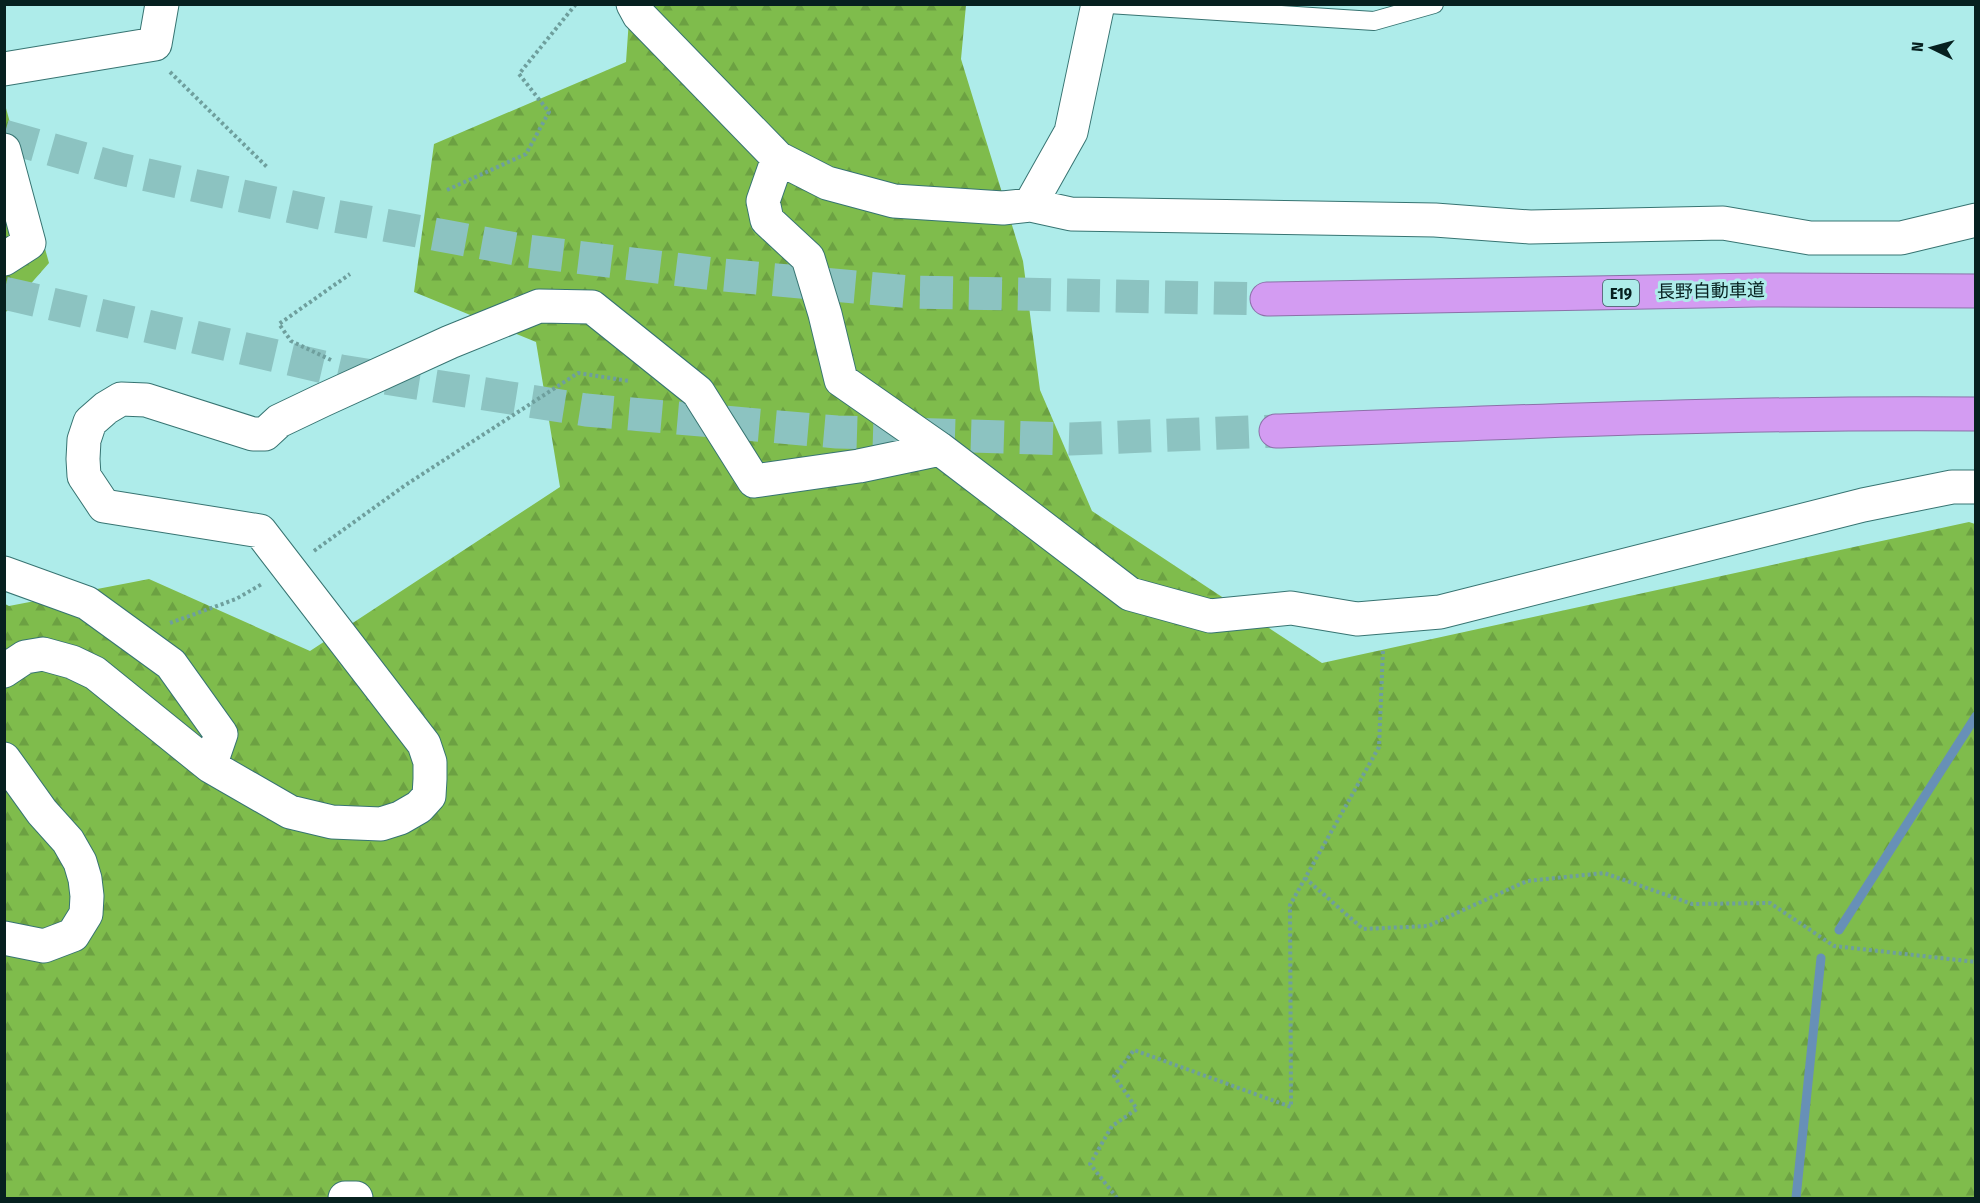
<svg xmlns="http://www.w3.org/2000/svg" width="1980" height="1203" viewBox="0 0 1980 1203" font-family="'Fira Sans Condensed','Noto Sans JP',sans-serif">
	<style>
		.forest { fill: url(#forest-firs) }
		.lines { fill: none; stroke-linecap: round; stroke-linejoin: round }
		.stream { stroke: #6790b7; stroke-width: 9 }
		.highway-tunnel { stroke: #8cc3c1; stroke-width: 33; stroke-dasharray: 33 16; stroke-linecap: butt }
		.lane-casing { stroke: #377472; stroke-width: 20 }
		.street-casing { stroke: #377472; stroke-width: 35 }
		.highway-casing { stroke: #8b71a8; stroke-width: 35 }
		.path { stroke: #6e9f9d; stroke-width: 4; stroke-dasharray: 3 3; stroke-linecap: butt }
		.lane { stroke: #fff; stroke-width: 18 }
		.street { stroke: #fff; stroke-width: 33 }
		.highway { stroke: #d39cf2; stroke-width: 33 }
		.labels { text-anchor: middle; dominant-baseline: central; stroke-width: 6; stroke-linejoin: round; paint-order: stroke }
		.shield { fill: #aeecea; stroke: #385d5c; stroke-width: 1.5 }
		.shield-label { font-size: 16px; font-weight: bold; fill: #06201f }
		.street-label { font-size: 18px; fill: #06201f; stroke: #aeecea }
	</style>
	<defs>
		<pattern id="forest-firs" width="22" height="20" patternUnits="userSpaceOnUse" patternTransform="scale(1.5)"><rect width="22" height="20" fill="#7fbc4c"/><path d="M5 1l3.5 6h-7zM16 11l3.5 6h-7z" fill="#6ca142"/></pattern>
	</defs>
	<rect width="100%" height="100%" fill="#aeecea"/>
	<path class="forest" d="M630,5H966L961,59L1023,261L1040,390L1092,511L1322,663L1969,522L1975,524V1198H5V604L9,606L149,579L310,651L560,487L536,342L414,292L434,144L626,62Z
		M4,101L49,263L5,313H4Z"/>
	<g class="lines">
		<path class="stream" d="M1839,930L1976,716
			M1796,1198L1821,958"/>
		<path class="highway-tunnel" d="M4,136L120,169L324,214L527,251L723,275L911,292L1267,299
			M4,293L341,371L586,410L837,432L1070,439L1276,431"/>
		<defs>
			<path id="lane" d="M1108,4L1374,21L1434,4"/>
			<path id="street" d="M633,4L639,15L778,158L827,183L894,201L1003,208L1030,205L1071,214L1435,220L1530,227L1723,223L1810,238H1901L1976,220
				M4,69L155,44L162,4
				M4,150L29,243L4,259
				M778,158L763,201L767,220L808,258L825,314L841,380L940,449L1130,594L1210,616L1291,608L1357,619L1440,612L1863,505L1952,487H1976
				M1030,205L1071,132L1098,4
				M4,573L87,603L171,664L221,734L210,766
				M4,671L25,657L43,654L72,662L95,673L210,766L290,812L332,822L381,824L400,818L419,807L429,796L430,779V762L424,744L260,531L104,506L84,476L83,459L84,440L90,422L106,408L121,399L146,400L253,434H265L279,421L323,400L450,342L539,306L592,307L698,392L754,481L859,466L940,449
				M4,759L42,812L68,841L80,862L85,879L87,896L86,914L73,935L44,946L4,938
				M345,1198H356"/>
			<path id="highway" d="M1267,299L1758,290L1976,291
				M1276,431C1509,422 1742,412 1976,414"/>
		</defs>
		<use href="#lane" class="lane-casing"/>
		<use href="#street" class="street-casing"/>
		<use href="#highway" class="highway-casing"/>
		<path class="path" d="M170,72L268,168
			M447,190L526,154L549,112L519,74L576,4
			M331,360L291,341L279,324L350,274
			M314,551L404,486L578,373L629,381
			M170,623L236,599L262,584
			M1305,878L1363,929L1428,926L1527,881L1604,873L1692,904L1770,903L1834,946L1976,962
			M1117,1198L1090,1164L1112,1126L1137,1109L1114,1076L1134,1050L1291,1107L1290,905L1379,747L1383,649"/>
		<use href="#lane" class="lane"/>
		<use href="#street" class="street"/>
		<use href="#highway" class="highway"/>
	</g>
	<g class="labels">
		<rect class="shield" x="1603" y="280" width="36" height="26" rx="4.5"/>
		<g class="shield-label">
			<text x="1621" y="293">E19</text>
		</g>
		<g class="street-label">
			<text transform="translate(1711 291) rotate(-1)">長野自動車道</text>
		</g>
	</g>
	<rect width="1980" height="1203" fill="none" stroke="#06201f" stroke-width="12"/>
	<g transform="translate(1932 48) rotate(275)" stroke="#aeecea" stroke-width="4.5" paint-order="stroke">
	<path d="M0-4.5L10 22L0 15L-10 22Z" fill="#06201f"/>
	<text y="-9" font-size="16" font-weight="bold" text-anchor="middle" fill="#06201f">N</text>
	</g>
</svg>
